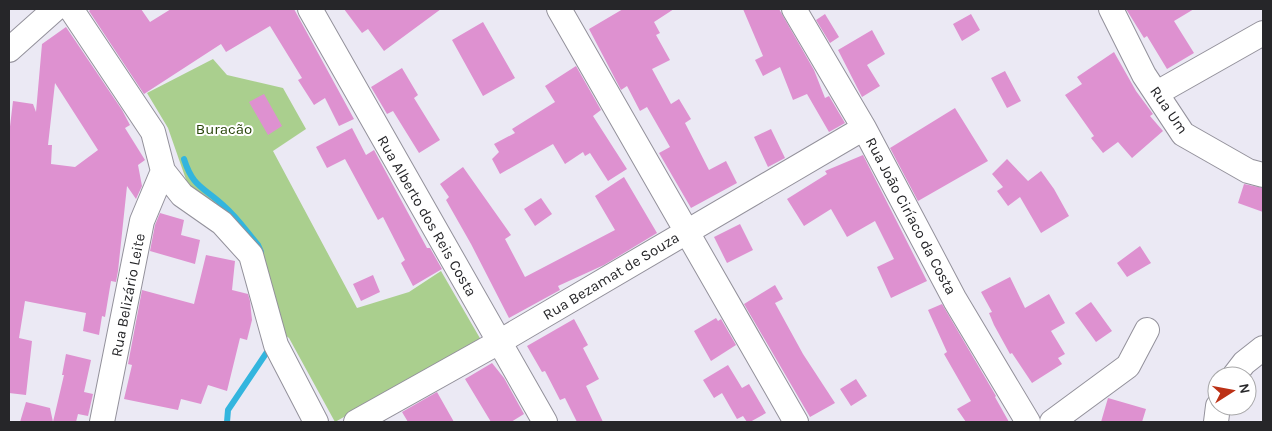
<svg xmlns="http://www.w3.org/2000/svg" width="1272" height="431" viewBox="0 0 1272 431" font-family="Karla,sans-serif">
	<style>
		.green { fill: #aacf8e }
		.lines { fill: none; stroke-linecap: round; stroke-linejoin: round }
		.stream { stroke: #33b5de; stroke-width: 6 }
		.building { fill: #de91d0; fill-rule: evenodd }
		.street-casing { stroke: #93919b; stroke-width: 26 }
		.street { stroke: #fff; stroke-width: 24 }
		.labels { text-anchor: middle; dominant-baseline: central; stroke-width: 4; stroke-linejoin: round; paint-order: stroke }
		.street-label { font-size: 15px; fill: #262629; stroke: #fff }
		.park-label { font-size: 15px; fill: #29460a; stroke: #fff }
	</style>
	<rect width="100%" height="100%" fill="#ebe9f4"/>
	<path class="green" d="M213,59L227,75L283,88L306,129L273,151L357,308L409,292L441,271L481,340L335,422L289,338L281,332L258,256L190,191L168,128L147,93Z"/>
	<g class="lines">
		<path class="stream" d="M184,159C193,188 204,187 224,206C237,217 247,232 258,245L261,252
			M227,422L228,410L271,346"/>
	</g>
	<path class="building" d="M91,9H141L150,22L171,9H294L354,119L339,126L325,98L314,105L298,80L302,78L270,26L226,52L221,44L144,94L89,11Z
		M344,9H441L384,51L368,29L362,33Z
		M623,9H674L654,22L660,33L656,35L670,60L652,69L671,104L679,99L691,119L685,123L709,170L726,161L737,183L691,208L659,153L670,147L647,107L640,111L627,86L621,90L589,29Z
		M743,9H779L814,70L825,98L829,96L845,123L829,132L807,94L793,100L780,67L763,76L755,60L763,56Z
		M1126,9H1194L1174,21L1194,53L1167,69L1147,36L1144,38Z
		M825,14L839,37L830,43L816,20Z
		M971,14L980,30L962,41L953,24Z
		M483,22L515,78L483,96L452,40Z
		M66,27L122,110L130,125L125,128L145,160L138,165L142,186L136,199L127,186L118,271L116,282L111,281L105,317L102,316L99,335L83,331L86,313L25,301L19,338L32,341L26,395L9,393V135L13,101L33,104L36,112L42,44ZM55,83L98,150L75,167L51,164L52,145H48Z
		M872,30L885,54L867,65L880,86L862,97L838,50Z
		M1114,52L1136,91L1153,114L1150,116L1163,131L1132,158L1118,142L1103,153L1091,138L1094,136L1065,95L1082,84L1077,77Z
		M576,66L601,110L593,116L627,169L608,181L590,153L585,156L583,152L565,164L553,144L500,174L492,159L499,152L494,144L515,133L512,129L555,102L545,86Z
		M402,68L418,95L414,98L440,140L419,153L393,111L387,114L371,87Z
		M1005,71L1021,101L1007,108L991,78Z
		M264,94L282,126L268,135L249,102Z
		M955,108L988,161L918,201L890,148Z
		M352,128L366,155L374,150L427,248H430L442,269L413,286L401,263L405,260L383,217L378,220L345,159L327,168L316,147Z
		M771,129L785,158L768,167L754,137Z
		M863,155L927,281L891,298L877,267L894,259L875,221L847,237L831,209L804,226L787,199L827,174L825,171Z
		M1007,159L1028,181L1041,171L1054,189L1069,216L1041,233L1020,197L1008,206L997,191L1003,187L992,174Z
		M463,167L511,235L505,239L525,277L615,230L595,196L624,177L657,233L604,265L558,286L560,290L509,318L471,244L446,200L449,197L440,184Z
		M1244,184L1263,188V212L1238,203Z
		M541,198L552,214L535,226L524,209Z
		M160,213L184,220L181,235L200,240L195,264L150,251L155,225Z
		M740,224L753,250L727,263L714,237Z
		M1140,246L1151,263L1127,277L1117,263Z
		M206,255L235,261L232,290L248,294L250,301L252,320L247,340L240,338L227,391L208,385L201,404L181,399L178,410L124,399L132,365L128,364L142,290L194,304Z
		M373,275L380,292L361,301L353,284Z
		M1010,277L1025,308L1049,294L1065,323L1051,331L1065,354L1058,358L1062,364L1032,383L1012,353L1010,354L994,325L989,313L992,312L981,292Z
		M775,285L783,299L775,303L803,354L835,403L810,417L744,304Z
		M1091,302L1112,331L1096,342L1075,313Z
		M942,304L996,396L995,397L1009,422H966L957,409L971,401L944,354L947,352L928,310Z
		M716,318L718,321L721,319L736,345L711,361L694,331Z
		M574,319L588,345L583,348L599,379L586,386L603,422H577L565,398L560,400L545,371L542,372L527,346Z
		M66,354L91,360L84,392L93,394L88,416L78,414L76,422H53L64,375H62Z
		M492,363L504,378L524,414L511,422H491L465,379Z
		M728,365L742,388L749,384L766,413L750,422H747L743,416L737,419L722,393L714,398L703,380Z
		M856,379L867,396L851,406L840,389Z
		M437,392L454,422H408L402,412Z
		M1108,398L1146,409L1142,422H1101Z
		M26,402L50,408L53,422H20Z"/>
	<g class="lines">
		<defs>
			<path id="street" d="M71,9L153,132L163,171L182,195L222,223L251,255L276,345L316,422
				M310,9L545,422
				M559,9L796,422
				M794,9L864,128L955,300L1028,422
				M1111,9L1144,75L1183,134L1248,171L1263,175
				M9,50L55,9
				M1157,93L1263,33
				M1234,376L1244,363L1263,348
				M102,422L142,221L163,171
				M356,422L499,342L864,128
				M1052,422L1128,366L1147,330
				M1216,422L1218,406"/>
		</defs>
		<use href="#street" class="street-casing"/>
		<use href="#street" class="street"/>
	</g>
	<g class="labels">
		<g class="street-label">
			<text transform="translate(1169 110) rotate(55)">Rua Um</text>
			<text transform="translate(427 216) rotate(60)">Rua Alberto dos Reis Costa</text>
			<text transform="translate(911 216) rotate(62)">Rua João Ciríaco da Costa</text>
			<text transform="translate(611 276) rotate(-31)">Rua Bezamat de Souza</text>
			<text transform="translate(128 295) rotate(-79)">Rua Belizário Leite</text>
		</g>
		<g class="park-label">
			<text x="224" y="129">Buracão</text>
		</g>
	</g>
	<rect width="1272" height="431" fill="none" stroke="#262629" stroke-width="20"/>
	<g transform="translate(1232 391) rotate(79)"><circle r="24" fill="#ffffff" stroke="#a8a8a9"/>
	<path d="M0-4L9 19L0 12L-9 19Z" fill="#bc3116"/>
	<text y="-8" font-size="14" font-weight="bold" text-anchor="middle" fill="#262629">N</text>
	</g>
</svg>
